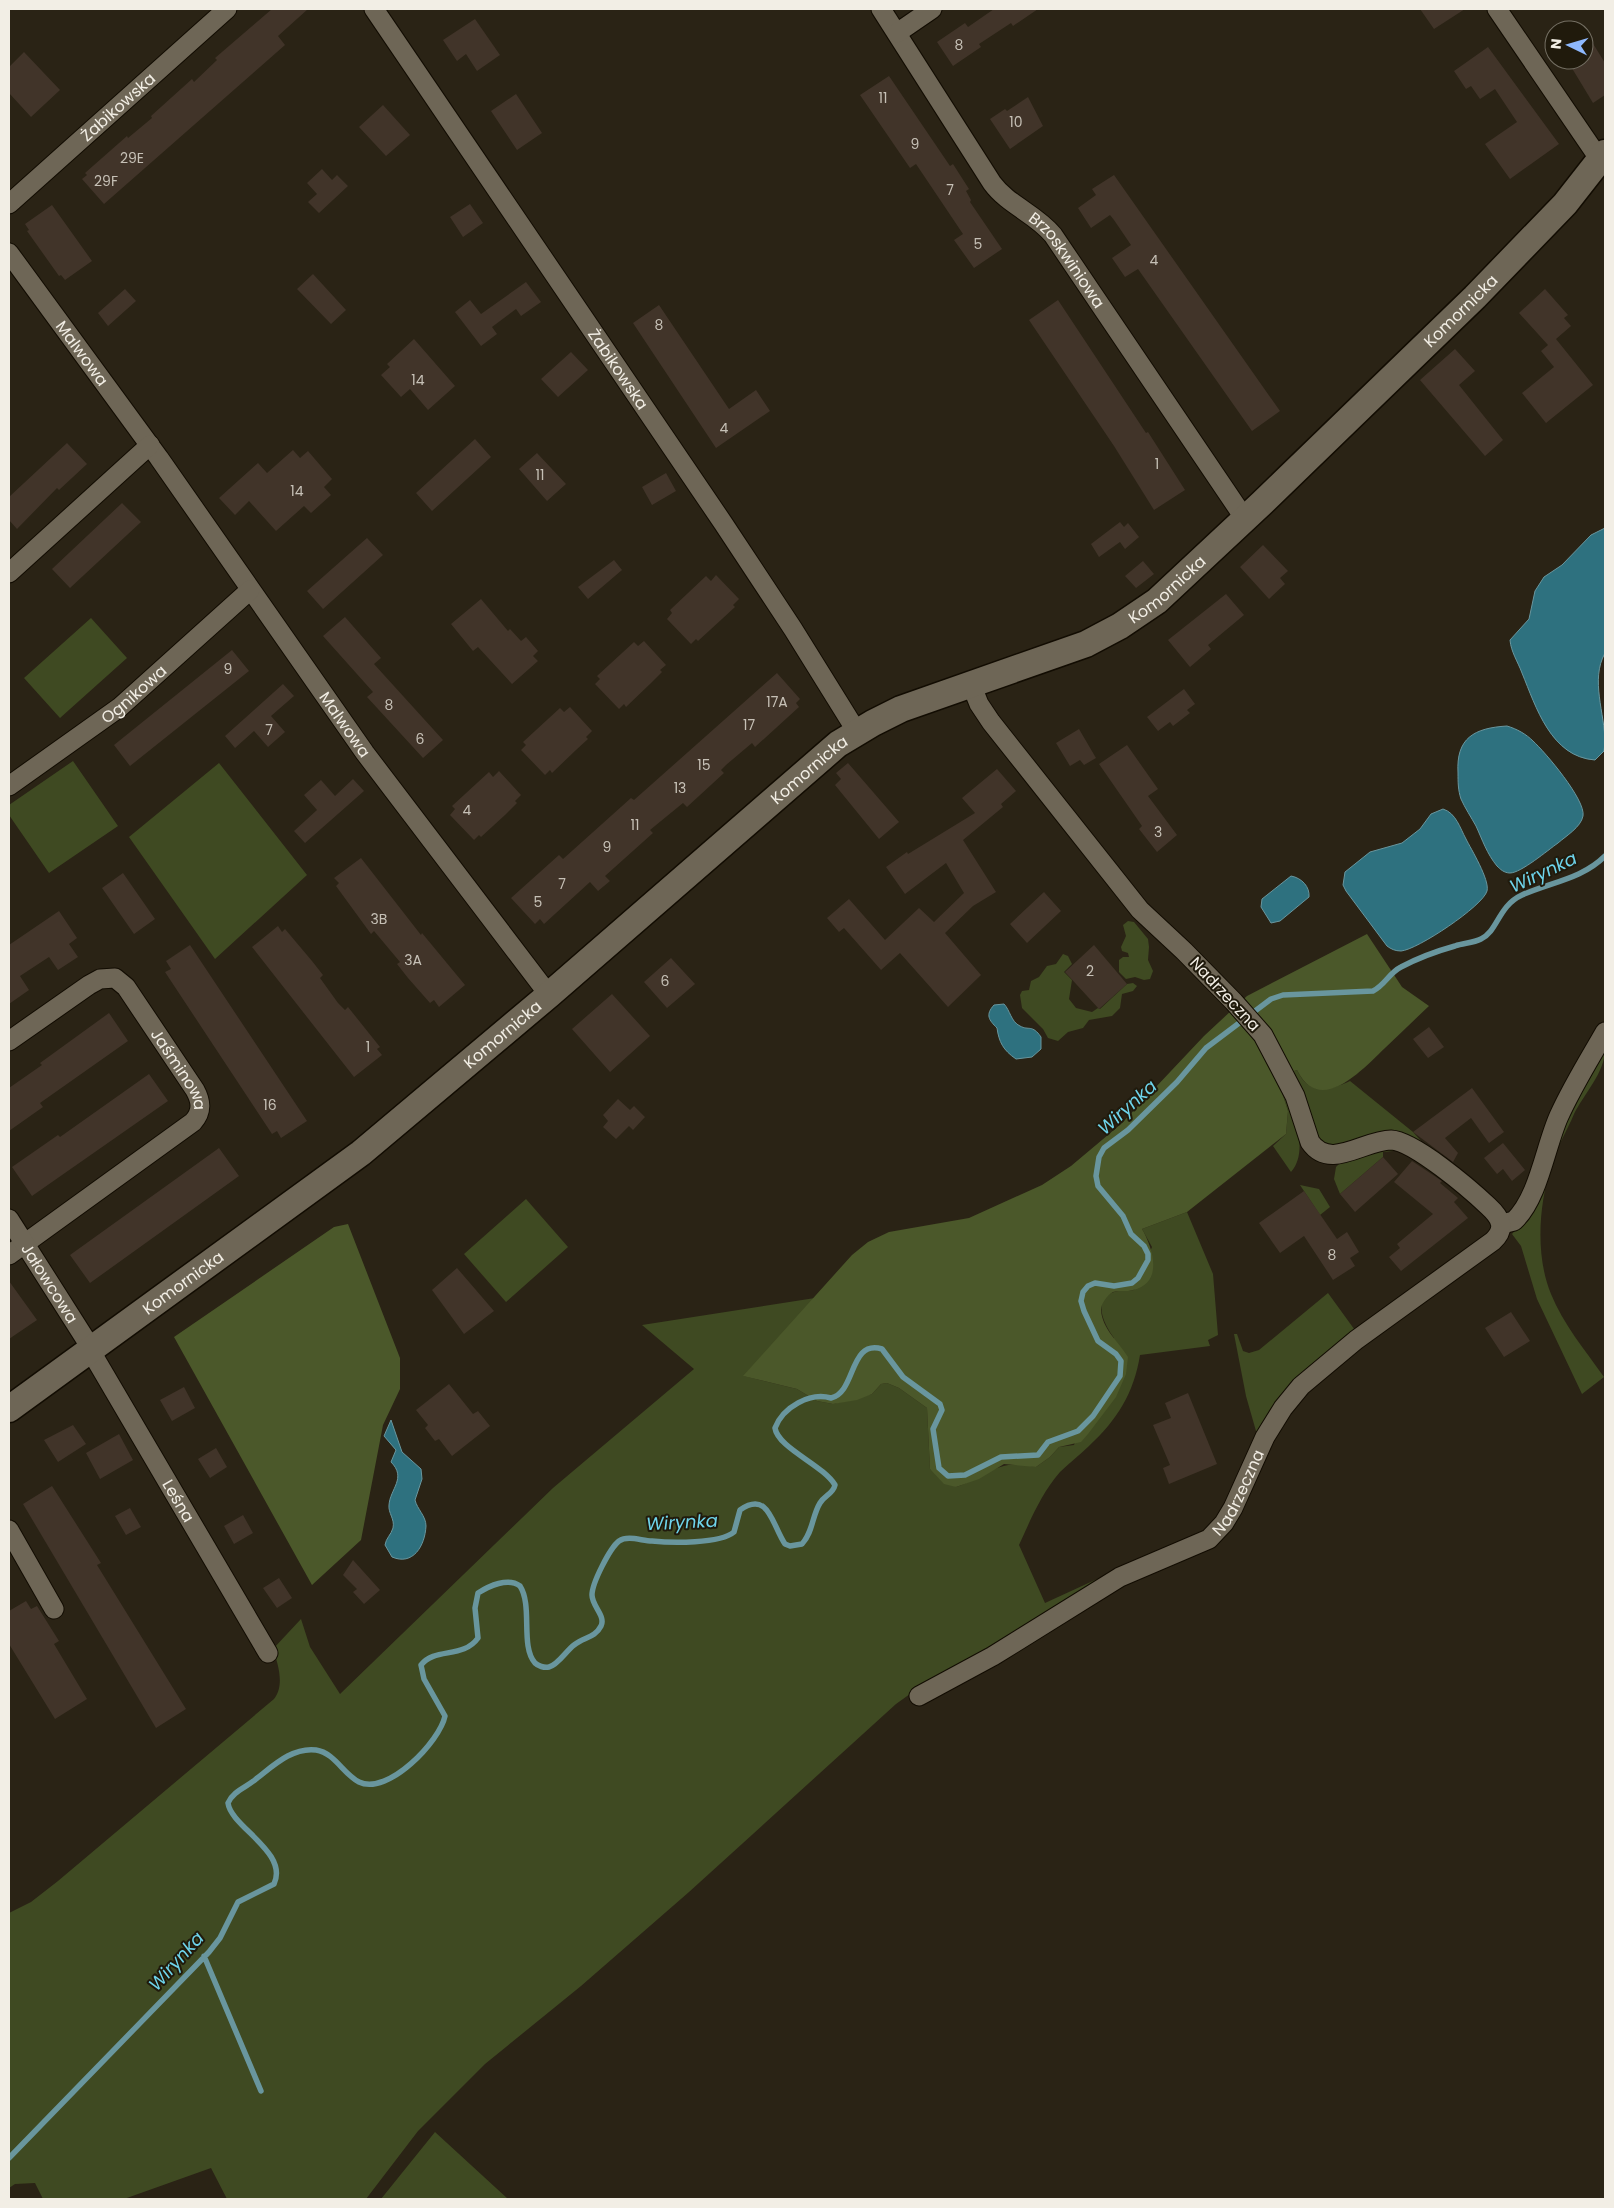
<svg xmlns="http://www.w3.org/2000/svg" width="1614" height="2208" viewBox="0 0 1614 2208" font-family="Poppins,sans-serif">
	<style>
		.green { fill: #3f4a22 }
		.forest { fill: #4b582a }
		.water { fill: #2e717f; stroke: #69969e }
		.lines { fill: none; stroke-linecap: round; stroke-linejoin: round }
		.stream { stroke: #69969e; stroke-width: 5.5 }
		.building { fill: #413429 }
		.street-casing { stroke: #120c02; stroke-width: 21 }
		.secondary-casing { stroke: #120c02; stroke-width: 29 }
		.street { stroke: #6e6656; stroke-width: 19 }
		.secondary { stroke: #6e6656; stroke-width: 26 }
		.labels { text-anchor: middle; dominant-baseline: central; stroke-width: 4; stroke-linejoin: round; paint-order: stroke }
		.number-label { font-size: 14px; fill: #c6c0b6 }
		.street-label { font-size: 16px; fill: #f2eee5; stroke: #201a0c }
		.water-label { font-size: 18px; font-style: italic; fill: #6ed4eb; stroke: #201a0c }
	</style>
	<rect width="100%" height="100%" fill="#2a2315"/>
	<path class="green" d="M91,618L127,658L60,718L24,678Z
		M73,761L118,826L49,873L9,815V805Z
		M219,763L307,875L215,959L129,837Z
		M1128,921L1134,922L1148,939L1149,947L1148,960L1153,971L1150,979L1144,980L1135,977L1126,979L1119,972V960L1123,957H1129L1128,953L1122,951L1121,947L1126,936L1123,925Z
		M1063,954L1068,956L1072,964L1064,972L1072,980L1069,999L1076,1008L1092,1012L1098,1008L1100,1009L1127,984L1133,983L1137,986L1133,991L1122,994L1120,1008L1112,1016L1089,1020L1083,1028L1068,1032L1058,1041L1048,1038L1043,1029L1022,1008L1020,995L1022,991L1029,990L1031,981L1039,977L1047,966L1056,964Z
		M1605,1050C1605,1072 1584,1094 1574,1114C1567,1131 1556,1148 1551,1166C1539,1205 1535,1255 1551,1294C1563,1324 1585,1350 1604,1377L1582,1394L1537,1299L1521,1246L1512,1234L1520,1225L1571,1108Z
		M1297,1070C1309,1096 1328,1091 1350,1081L1413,1132L1431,1152L1377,1133L1367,1135L1340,1148L1319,1145L1291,1072Z
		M1280,1076C1289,1102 1312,1148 1291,1172L1273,1146L1286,1134L1288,1111L1277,1077Z
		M1383,1148L1402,1150L1383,1152V1157L1340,1194L1334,1179L1336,1167L1340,1163Z
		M1300,1185L1319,1189L1330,1207L1320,1215Z
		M526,1199L568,1247L506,1302L464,1254Z
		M1187,1212L1213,1274L1218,1335L1208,1340L1210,1346L1140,1355C1134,1393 1117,1420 1089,1446C1080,1455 1069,1463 1060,1472C1041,1494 1031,1519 1019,1545L1045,1603L1119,1569L1026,1629L917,1689L896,1704L689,1892L581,1986L485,2064L418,2131L366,2199H227L211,2168L124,2199H43L35,2183L15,2184L9,2188V1913L31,1902L58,1881L274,1699C285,1685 278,1664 273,1649L301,1619L310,1647L340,1694L553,1488L694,1369L642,1325L815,1298L744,1376L797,1389L817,1401L833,1404L872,1394L881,1384L887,1383L899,1388L927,1408L930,1469L956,1487C991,1475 997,1458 1036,1467L1050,1457L1059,1447L1074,1445L1114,1338C1105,1326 1091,1300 1114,1292C1120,1290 1128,1291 1134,1290L1152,1247L1142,1229Z
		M1328,1293L1357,1333L1260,1432L1256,1431L1246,1396L1234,1334H1237L1243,1351L1249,1353L1259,1350Z
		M435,2132L508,2199H381Z"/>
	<path class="forest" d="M1367,934L1402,987L1429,1006C1414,1020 1400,1034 1385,1048C1363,1069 1320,1117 1297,1070L1277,1077L1288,1111L1286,1134L1187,1212L1142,1229C1153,1248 1164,1283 1133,1290C1127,1292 1119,1290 1113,1292C1107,1295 1101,1304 1101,1310C1102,1329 1119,1342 1128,1357L1126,1374L1116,1397L1088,1434L1081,1442L1059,1447L1050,1457L1036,1467L1004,1464L979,1479L956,1487L944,1484L930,1469L927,1408L899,1388L887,1383L881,1384L872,1394L857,1400L833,1404L817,1401L797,1389L743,1376L852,1255L868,1242L889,1232L969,1218L1042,1185L1071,1166L1121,1124L1204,1036L1247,996Z
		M348,1224L400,1358V1389L383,1425L361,1540L312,1585L174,1337L334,1227Z"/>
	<path class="water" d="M1605,528V653C1590,680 1605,713 1605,743L1604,751L1595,760C1551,757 1536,707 1522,673C1518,662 1511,652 1510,640L1529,619L1535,591L1544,577L1562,565L1591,535Z
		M1507,726C1517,729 1526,734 1533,741C1545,752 1586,800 1583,816C1581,827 1566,836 1558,843C1548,850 1521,873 1510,873C1504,873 1500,869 1497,866C1487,854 1482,839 1476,826C1471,817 1465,808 1461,799C1458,790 1458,782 1458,773C1456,738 1474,728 1507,726Z
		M1443,809C1456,813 1460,828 1466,839C1471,849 1490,880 1487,891C1483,906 1417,950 1401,951C1395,951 1391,949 1387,946L1346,891L1343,885L1345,872L1370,852L1402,843L1420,829L1431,814Z
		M1291,876C1302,878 1310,887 1309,897L1280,921L1271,923L1261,907L1262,899Z
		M1004,1004C1010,1010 1011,1022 1020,1026C1029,1031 1032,1024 1041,1037V1049L1032,1057L1016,1059C1003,1050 999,1042 997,1028C989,1020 985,1015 994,1005Z
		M391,1420L402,1452L421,1469L422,1479L415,1500C417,1509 426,1516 426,1526C425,1546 413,1566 392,1557L385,1545C386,1538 391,1535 393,1528C395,1519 388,1513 389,1505C390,1489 407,1478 391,1462L396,1450L384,1436Z"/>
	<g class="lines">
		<path class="stream" d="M204,1956L261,2091
			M9,2158L209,1952L220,1938L238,1902L274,1884C289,1852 231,1827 228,1803C233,1791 247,1787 256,1779C273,1766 292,1747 316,1750C335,1753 343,1774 359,1782C388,1796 440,1741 445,1716L424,1679L421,1665C435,1647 463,1659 478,1638L475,1608L478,1593C489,1586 508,1577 520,1586C533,1606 520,1646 535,1663C538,1666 544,1668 549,1667C558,1665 566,1651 574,1645C584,1637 595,1638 601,1626C606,1616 592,1606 592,1595C592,1583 610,1548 619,1541C628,1535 642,1541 652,1541C671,1543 720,1544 734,1532L740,1510C769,1490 772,1525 785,1544L790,1546L802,1544C813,1532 812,1516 820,1503C825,1495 833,1494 835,1485C823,1465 778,1448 775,1428C783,1407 810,1392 831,1398C856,1393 849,1339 882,1349L903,1377L940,1404L942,1410L933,1429L939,1468L948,1476L965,1475L1001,1457L1038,1455L1048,1442L1078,1431L1093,1416L1120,1376L1121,1361L1116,1354L1098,1341L1084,1311L1081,1301L1083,1292L1088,1286L1095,1283L1114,1286L1132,1283L1138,1278L1148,1260V1254L1144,1246L1131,1234L1123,1216L1098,1186L1096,1176L1099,1157L1104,1148L1128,1130L1177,1082L1206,1048L1271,999L1283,995L1373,991C1385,985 1389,973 1401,967C1418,958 1437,951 1455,946C1464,943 1473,943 1481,939C1498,931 1498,906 1522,895C1551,882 1582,879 1605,856"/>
	</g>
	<path class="building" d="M272,9H308L278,36L285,45L104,204L82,179L87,175L85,173L127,136L128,138L152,118L151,116L192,79L194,82L217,60L215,58Z
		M994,9H1038L1013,26L1011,23L979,44L981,47L953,66L937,42L965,23L968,27Z
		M1420,9H1465L1434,29Z
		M475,19L500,55L477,71L466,54L457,61L443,40Z
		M1584,29L1605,63V95L1593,103L1567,60H1584Z
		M1488,47L1559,144L1510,179L1485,144L1517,122L1495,89L1480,99L1471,86L1466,89L1454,71Z
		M24,52L60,90L31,117L9,93V67Z
		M889,76L950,166L953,164L969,189L966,191L971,200L970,202L1002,249L974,268L954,240L963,234L916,164L910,168L860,95Z
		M516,94L542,133L517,150L491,111Z
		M1028,97L1043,126L1010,149L990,119L1005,109L1007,111Z
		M383,105L410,135L386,156L359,127Z
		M322,169L332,180L337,175L348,186L319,213L308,202L317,194L307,183Z
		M1114,175L1280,411L1252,431L1138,269L1125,277L1112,258L1131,245L1114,220L1110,215L1091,228L1078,208L1096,195L1092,189Z
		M470,204L483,223L463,237L450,217Z
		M52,205L92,261L65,280L61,275L59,276L27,231L29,230L25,224Z
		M313,274L346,310L331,324L297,289Z
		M526,282L541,302L521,316L516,309L492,327L497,334L481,346L455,312L470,300L481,314Z
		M125,289L136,301L108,326L98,313Z
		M1545,289L1568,315L1564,318L1571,326L1556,339L1593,385L1546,423L1522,393L1554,367L1541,351L1548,345L1519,313Z
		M1058,300L1146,433L1148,432L1185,490L1154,510L1114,446L1029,320Z
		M659,305L729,409L756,390L770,411L716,448L633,323Z
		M414,339L455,386L428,410L410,389L401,397L381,375L390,367L387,364Z
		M1455,349L1475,371L1459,385L1503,440L1485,456L1420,380Z
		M571,352L588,370L558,397L541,379Z
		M475,439L491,457L432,511L416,493Z
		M67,443L87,464L59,490L57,488L17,529L9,520V497Z
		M293,450L300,458L308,451L332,479L324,487L331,495L311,513L304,506L276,531L249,501L235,515L219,498L258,463L267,473Z
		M537,453L566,484L547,501L519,469Z
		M666,473L676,491L652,505L642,487Z
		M122,503L141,522L70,588L52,569Z
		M1120,522L1124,527L1128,523L1139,537L1125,549L1120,542L1099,557L1091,544Z
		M367,538L383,555L323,609L307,591Z
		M1263,545L1288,571L1280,578L1285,584L1269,599L1240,567Z
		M614,560L622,570L588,599L578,587Z
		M1143,561L1154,574L1136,588L1125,576Z
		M716,575L739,599L733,605L735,607L722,619L698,641L696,639L691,644L667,619L672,613L670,610L706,576L711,581Z
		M1226,594L1244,615L1208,645L1211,649L1190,667L1168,640Z
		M481,599L508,631L510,629L521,641L526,637L538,651L533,656L538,661L512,684L478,647L473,651L451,624Z
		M345,617L381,658L374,664L443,740L423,758L367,697L373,692L323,636Z
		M644,641L666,665L660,670L662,672L650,684L626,707L624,704L619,709L595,684L600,679L597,676L634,642L638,646Z
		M232,650L249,671L130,766L114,745Z
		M777,673L800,699L796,703L799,707L755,747L752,743L726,765L721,770L724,773L687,807L683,803L650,830L653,833L605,876L610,881L598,891L590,882L544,924L540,919L535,924L511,898L559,855L563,859L631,798L634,800Z
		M283,684L294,696L271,716L285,732L268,747L254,731L235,748L225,736Z
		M1184,689L1195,704L1187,710L1190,713L1173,726L1170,722L1158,731L1147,717Z
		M570,707L592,731L586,737L588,739L576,750L552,773L550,770L545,775L521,750L526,745L523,742L560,708L564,712Z
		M1079,729L1096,758L1084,765L1080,760L1070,766L1056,743Z
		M1127,745L1158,789L1148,796L1177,835L1157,852L1139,829L1142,826L1099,764Z
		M848,763L899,822L879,839L835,785L841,779L836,773Z
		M997,769L1016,791L1001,804L1003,807L963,840L996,892L973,906L945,933L981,975L948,1007L900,953L881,970L844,928L839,932L827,918L849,899L885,940L919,908L934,922L964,893L946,863L905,894L886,867L907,852L908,854L975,813L962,798Z
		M499,771L521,795L515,801L517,803L505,815L481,837L479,835L474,840L450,815L455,809L452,806L489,772L493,777Z
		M353,779L364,791L305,843L294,831L317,810L304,795L321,780L335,796Z
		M361,858L421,935L422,933L465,985L439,1007L434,1000L430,1003L408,978L397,964L400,962L374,931L371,934L336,886L339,883L334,878Z
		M123,873L155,919L134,934L102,888Z
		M1044,892L1061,911L1027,943L1010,924Z
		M59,911L77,938L69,944L78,957L58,970L49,957L20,976L29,990L9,1004V945Z
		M278,926L282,932L285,929L312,961L323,975L320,978L338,1003L345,1010L348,1007L380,1047L377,1049L382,1055L354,1077L252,947Z
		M190,945L307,1121L281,1138L277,1131L272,1134L165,972L171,969L166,961Z
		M1094,945L1127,984L1099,1009L1065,972Z
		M671,958L695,984L667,1008L644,982Z
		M612,994L650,1036L610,1072L572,1029Z
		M109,1013L128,1041L40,1103L43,1107L9,1131V1088L42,1065L40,1063Z
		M1429,1027L1444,1047L1428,1058L1413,1039Z
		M149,1074L168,1101L32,1196L12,1167L58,1135L60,1137Z
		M1472,1088L1504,1132L1489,1143L1471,1118L1445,1138L1458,1153L1453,1162L1413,1132Z
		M618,1099L630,1110L634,1106L645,1117L633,1130L629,1126L616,1139L603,1127L608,1121L603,1115Z
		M1503,1143L1525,1170L1512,1181L1503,1169L1497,1174L1484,1158Z
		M219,1148L239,1176L90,1283L70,1255Z
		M1383,1157L1398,1174L1355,1212L1340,1194Z
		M1412,1161L1442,1181L1440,1183L1458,1198L1454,1202L1468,1218L1401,1271L1389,1257L1400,1248L1397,1244L1433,1214L1394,1182Z
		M1304,1191L1337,1239L1347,1232L1359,1252L1350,1258L1355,1266L1333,1280L1304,1236L1280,1253L1259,1223Z
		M457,1268L494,1311L464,1334L432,1290Z
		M9,1281L37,1320L9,1339Z
		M1511,1312L1530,1341L1504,1357L1485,1328Z
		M449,1384L473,1414L478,1411L490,1426L452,1456L439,1439L435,1441L425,1428L428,1425L416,1410Z
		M184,1387L195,1408L172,1421L160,1400Z
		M1188,1393L1217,1464L1169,1484L1163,1468L1170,1465L1153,1425L1171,1418L1165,1403Z
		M73,1425L86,1444L58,1462L44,1440Z
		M119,1434L133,1460L100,1479L86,1453Z
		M216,1448L227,1467L210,1478L198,1459Z
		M52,1486L101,1563L97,1565L186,1709L156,1728L23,1504Z
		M130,1508L141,1527L126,1535L115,1516Z
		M243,1515L253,1533L234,1544L224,1526Z
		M353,1560L380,1590L364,1604L353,1592L357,1589L343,1575Z
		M279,1578L292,1598L277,1608L263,1588Z
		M26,1601L31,1609L37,1606L59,1641L54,1644L87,1699L55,1719L9,1644V1611Z"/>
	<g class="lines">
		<defs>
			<g id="street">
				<path id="s1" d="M374,9L723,523L793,629L857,732"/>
				<path id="s2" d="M881,9L992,183C1008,205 1036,214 1053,235L1245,519"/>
				<path d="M1497,9L1600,160"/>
				<path d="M897,33L932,9"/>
				<path id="s3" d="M9,204L227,9"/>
				<path id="s4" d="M9,253L159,458L365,753L549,995"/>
				<path d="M9,573L150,445"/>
				<path id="s5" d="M9,786L120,707L250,590"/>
				<path id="s6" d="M9,1041L89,985L100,979L115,978L126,987L195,1090C201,1101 203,1111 193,1122L9,1255"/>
				<path id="s7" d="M9,1219L91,1348L96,1360L268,1653"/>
				<path d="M1502,1224L1514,1221C1539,1197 1545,1147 1559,1116C1572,1087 1589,1060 1605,1032"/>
				<path d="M9,1530L54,1609"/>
				<path id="s8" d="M919,1696L993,1656L1120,1577L1209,1539L1224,1523L1233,1508L1265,1437L1283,1408L1301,1386L1356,1340L1493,1241C1507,1228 1500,1217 1488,1206C1470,1189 1414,1141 1391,1140C1364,1140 1330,1171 1310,1142L1295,1096L1263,1035L1234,1002L1184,951L1140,910L991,722L979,704L971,684"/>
			</g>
			<g id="secondary">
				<path id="s9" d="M9,1409L361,1153L549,995L838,744L873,723L901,709L1086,644L1120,626L1157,601L1262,503L1475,297L1565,204L1605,153"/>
			</g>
		</defs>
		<use href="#street" class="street-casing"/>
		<use href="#secondary" class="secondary-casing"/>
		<use href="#street" class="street"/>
		<use href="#secondary" class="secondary"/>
	</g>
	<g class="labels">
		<g class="number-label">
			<text x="959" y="45">8</text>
			<text x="883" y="98">11</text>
			<text x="1016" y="122">10</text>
			<text x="915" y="144">9</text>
			<text x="132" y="158">29E</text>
			<text x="106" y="181">29F</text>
			<text x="950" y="190">7</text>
			<text x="978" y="244">5</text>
			<text x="1154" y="260">4</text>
			<text x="659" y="325">8</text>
			<text x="418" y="380">14</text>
			<text x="724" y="428">4</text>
			<text x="1157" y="464">1</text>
			<text x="540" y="475">11</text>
			<text x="297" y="491">14</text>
			<text x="228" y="669">9</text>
			<text x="777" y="702">17A</text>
			<text x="389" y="705">8</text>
			<text x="749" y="725">17</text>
			<text x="269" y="730">7</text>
			<text x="420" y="739">6</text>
			<text x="704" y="765">15</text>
			<text x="680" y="788">13</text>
			<text x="467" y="810">4</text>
			<text x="635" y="825">11</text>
			<text x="1158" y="832">3</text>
			<text x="607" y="847">9</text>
			<text x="562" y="884">7</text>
			<text x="538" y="902">5</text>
			<text x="379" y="919">3B</text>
			<text x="413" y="960">3A</text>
			<text x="1090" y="971">2</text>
			<text x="665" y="981">6</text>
			<text x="368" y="1047">1</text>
			<text x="270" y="1105">16</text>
			<text x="1332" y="1255">8</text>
		</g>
		<g class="street-label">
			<text stroke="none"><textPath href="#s3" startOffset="146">Żabikowska</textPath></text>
			<text stroke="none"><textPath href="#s2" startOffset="315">Brzoskwiniowa</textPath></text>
			<text stroke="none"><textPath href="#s9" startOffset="1835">Komornicka</textPath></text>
			<text stroke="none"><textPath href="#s4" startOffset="124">Malwowa</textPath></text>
			<text stroke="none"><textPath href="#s1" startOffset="435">Żabikowska</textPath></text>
			<text stroke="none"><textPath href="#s9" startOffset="1430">Komornicka</textPath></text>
			<text stroke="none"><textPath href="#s5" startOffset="155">Ognikowa</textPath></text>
			<text stroke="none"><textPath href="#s4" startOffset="579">Malwowa</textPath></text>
			<text stroke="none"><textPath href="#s9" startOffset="1025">Komornicka</textPath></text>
			<text transform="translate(1225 994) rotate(47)">Nadrzeczna</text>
			<text stroke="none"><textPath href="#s9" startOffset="620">Komornicka</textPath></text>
			<text stroke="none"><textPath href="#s6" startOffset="238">Jaśminowa</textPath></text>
			<text stroke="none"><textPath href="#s9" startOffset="215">Komornicka</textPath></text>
			<text stroke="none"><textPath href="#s7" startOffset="76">Jałowcowa</textPath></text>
			<text stroke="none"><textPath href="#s8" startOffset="386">Nadrzeczna</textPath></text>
			<text stroke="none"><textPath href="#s7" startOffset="329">Leśna</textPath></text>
		</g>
		<g class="water-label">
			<text transform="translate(1543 872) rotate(-25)">Wirynka</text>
			<text transform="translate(1127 1107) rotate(-42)">Wirynka</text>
			<text transform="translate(682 1522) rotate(-3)">Wirynka</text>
			<text transform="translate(176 1961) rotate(-48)">Wirynka</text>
		</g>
	</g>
	<rect width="1614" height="2208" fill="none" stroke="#f2eee5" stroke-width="20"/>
	<g transform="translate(1569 45) rotate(275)"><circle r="24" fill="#201a0c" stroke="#746f63"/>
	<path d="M0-4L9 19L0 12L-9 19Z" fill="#8eb8fd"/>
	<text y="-8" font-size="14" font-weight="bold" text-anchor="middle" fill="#f2eee5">N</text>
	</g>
</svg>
